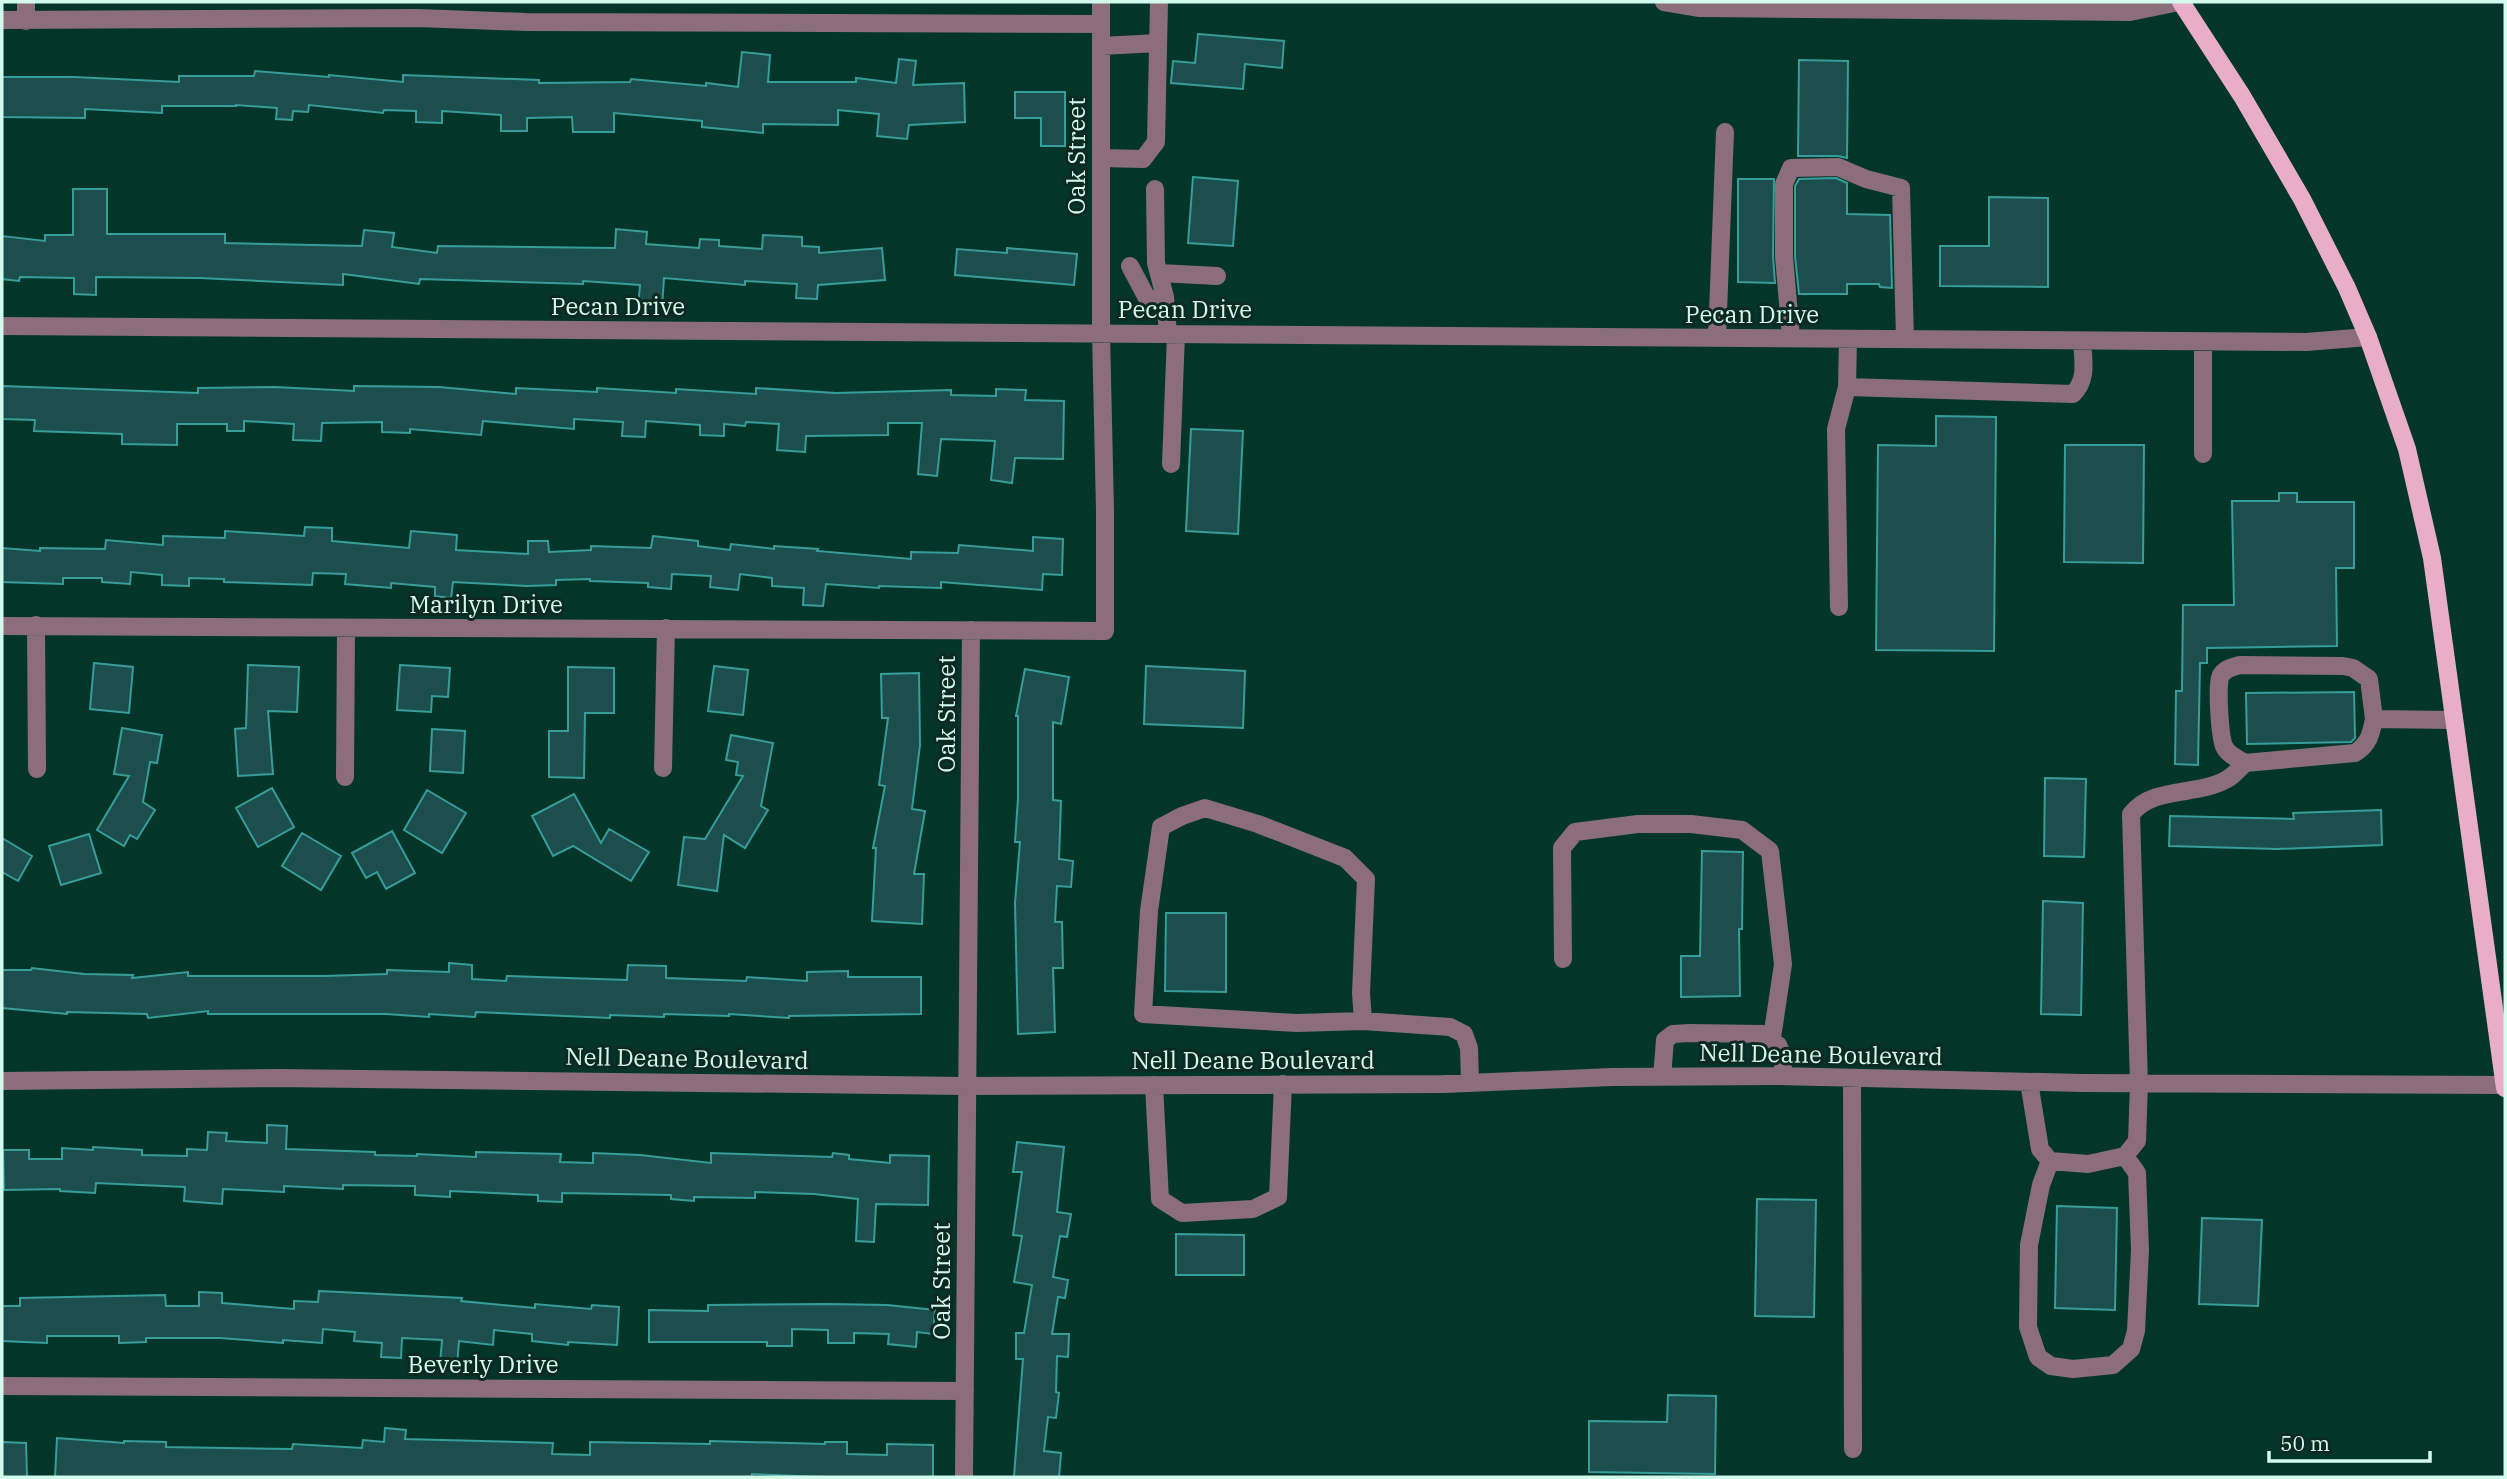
<svg xmlns="http://www.w3.org/2000/svg" width="2507" height="1479" viewBox="0 0 2507 1479" font-family="'IBM Plex Serif',serif">
	<style>
		.building { fill: #1c4e4d; stroke: #369d99; stroke-width: 2 }
		.lines { fill: none; stroke-linecap: round; stroke-linejoin: round }
		.minor { stroke: #8b6e7a; stroke-width: 18 }
		.major { stroke: #e9aec7; stroke-width: 18 }
		.labels { text-anchor: middle; dominant-baseline: central; stroke-width: 6; stroke-linejoin: round; paint-order: stroke }
		.street-label { font-size: 24px; fill: #d2fbed; stroke: #0d2921 }
	</style>
	<rect width="100%" height="100%" fill="#033629"/>
	<path class="building" d="M1198,34L1284,41L1282,68L1245,64L1243,89L1171,83L1173,61L1195,63Z
		M742,52L770,55L768,82H856V78L896,83L899,59L916,61L913,85L964,83L965,122L909,125L907,139L877,136L879,114L838,110V125L763,124V133L702,127V121L614,113V132H573L572,117L527,118V131H501V115L442,111V123L416,122V111L384,110L383,113L309,105L308,112L293,111L292,120L276,119L277,108L236,105V106H162V113L85,109V118L2,117V77H74L179,82V76H254L255,71L329,77V75L403,82V75L539,80V83L630,82L631,79L706,86V83L738,87Z
		M1799,60L1848,61L1847,158L1838,156H1798Z
		M1015,92H1065V146H1041V118H1015Z
		M1193,177L1238,181L1233,246L1188,243Z
		M1836,178L1847,183V214L1890,215L1892,288L1880,287L1879,284H1847V294H1799L1795,256V186L1799,179Z
		M1738,179H1774L1773,256L1775,283L1738,282Z
		M73,189H107V234H225V243L362,246L364,230L394,233L392,247L437,253L438,246L615,248L616,229L647,232L646,244L699,248L700,239L719,240V246L762,249L763,235L802,237V246L819,247V253L882,248L885,280L818,285L817,299L796,298L797,284L745,281V285L664,278L662,308L638,307L640,285L583,281V284L420,279L419,284L343,274V285L200,278L96,277V295L74,294V278L20,277L19,281L2,279V236L45,241V235H73Z
		M1989,197L2048,198V287L1940,286V246H1989Z
		M1007,248L1077,254L1074,285L955,275L957,249L1007,253Z
		M2,386L198,393V388L275,387L354,391V386L439,387L516,394V388L597,392V388L676,393V389L756,394V388L836,393L951,390V395L996,396V389L1026,390L1025,400L1064,401L1063,459L1015,458L1012,483L991,480L995,441L941,439L937,476L918,474L922,423H888V435L806,436L805,452L777,450L779,424L746,422L745,426L724,424V436L700,435V425L646,421L645,437L622,436L623,422L574,419V429L483,421L481,435L410,429V433L382,432V422L322,423L321,441L293,440L294,424L244,421V431H227V424H177V445L122,444V434L34,431L35,420L2,419Z
		M1936,416L1996,417L1994,651L1876,650L1878,445L1936,446Z
		M1191,429L1243,431L1238,534L1186,531Z
		M2065,445H2144L2143,563L2064,562Z
		M2279,493H2297V502H2354V568H2336L2337,646L2207,648V663H2200L2198,765L2175,764L2176,691H2182L2183,605H2234L2232,501H2279Z
		M305,527L332,528V541L409,548L411,531L457,535L456,550L528,554V541H548L549,552L591,550V546L651,548L653,536L698,541V546L730,550L731,544L774,549V546L818,549L817,551L911,559V552L958,553L959,545L1033,551V537L1063,539L1062,575L1043,574L1042,590L941,582V588L879,586V588L826,584L823,606L803,605L804,588L772,586V578L740,574L738,590L710,587L711,576L672,574L671,589L648,587V583L590,581V579L556,580V585L527,586L453,582L451,598L435,596V587L391,583V588L345,584L346,574L313,573L312,585L224,582V579L189,578V586L162,585V575L131,572L130,584L102,582V578H63V584L2,582V548L40,551V548L105,549L106,540L163,545V536L225,538V531L304,536Z
		M94,663L133,667L129,713L90,709Z
		M248,665L299,667L297,712L268,711L273,774L238,776L235,729L246,728Z
		M400,665L450,668L448,697L432,696L431,712L397,710Z
		M714,666L748,670L743,715L708,711Z
		M1146,666L1245,671L1243,728L1144,724Z
		M568,667L614,668V713H585L584,778L549,777V731H568Z
		M1025,669L1069,677L1061,724L1053,722V800L1061,801L1059,859L1073,861L1071,887L1057,886L1055,922H1062L1063,968H1053L1055,1032L1018,1034L1015,903L1020,842H1015L1018,798V716H1016Z
		M919,673L920,745L912,809L925,811L914,874H924L922,924L872,921L876,848H873L885,786L879,785L888,718H882L881,674Z
		M2354,692L2355,738L2351,742L2247,744L2246,693Z
		M122,728L162,735L157,763L150,762L143,802L155,810L137,839L130,835L124,846L97,830L129,776L114,774Z
		M432,729L465,731L463,773L430,771Z
		M731,735L773,743L761,806L768,810L745,848L724,835L717,891L678,885L684,837L705,839L743,776L736,775L738,762L726,760Z
		M2045,778L2086,779L2084,857L2044,856Z
		M272,788L294,827L258,847L236,808Z
		M427,790L466,813L442,853L404,830Z
		M574,794L601,843L609,829L649,852L631,881L573,846L553,856L532,816Z
		M2381,810L2382,845L2277,849L2169,846L2170,816L2294,819L2293,813Z
		M392,831L415,873L386,889L377,872L366,878L352,853Z
		M302,833L341,856L321,890L282,866Z
		M89,834L101,873L61,885L49,846Z
		M2,838L32,856L18,881L2,872Z
		M1702,851L1743,852L1742,929H1739L1740,996L1681,997V956H1700Z
		M2043,901L2083,903L2081,1015L2041,1014Z
		M1166,913H1226V992L1165,991Z
		M449,963L472,965V979L506,981L507,976L627,980L628,965L666,966V978L746,981L747,977L807,981V972L848,971V977H921V1014L789,1016V1018L729,1014V1016L664,1014V1017L610,1015V1018L476,1012L475,1017L429,1014V1017L386,1014H208V1011L148,1018L147,1014L67,1012V1014L2,1008V970H31L32,968L84,974L133,975L132,978L188,972V976H324L387,974V970L449,972Z
		M267,1125L287,1126L286,1149L375,1152V1155L417,1156V1154L476,1157V1152L561,1154L560,1162L593,1163V1153L640,1155L711,1163V1153L832,1157L833,1153L849,1155V1159L890,1163V1155L929,1156L928,1205L876,1204L874,1242L856,1241L858,1199L814,1194L755,1192V1198L694,1197V1201L671,1199V1195L562,1193V1202L538,1201V1195L450,1191V1197L415,1195V1186L343,1185V1189L284,1186V1192L223,1189L222,1204L184,1201L185,1187L96,1183L95,1193L60,1191V1189L4,1190L3,1150H29V1159H62V1148L93,1150V1147L142,1150V1155L187,1156V1149L207,1150L208,1132L227,1133L226,1141L267,1143Z
		M1017,1142L1064,1147L1057,1212L1071,1214L1067,1237L1060,1236L1053,1277L1068,1280L1065,1298L1058,1297L1052,1334H1069L1068,1357L1057,1356L1056,1392L1059,1393L1056,1418L1048,1417L1044,1451L1061,1453L1059,1477H1014L1023,1359H1016V1333H1024L1032,1285L1014,1282L1022,1236L1013,1235L1022,1172H1013Z
		M1757,1199L1816,1200L1814,1317L1755,1316Z
		M2057,1206L2117,1208L2115,1310L2055,1308Z
		M2202,1218L2262,1220L2258,1306L2199,1304Z
		M1176,1234L1244,1235V1275H1176Z
		M319,1291L462,1298L461,1301L535,1308V1304L591,1309L592,1305L619,1307L617,1345L568,1342V1345L532,1341V1334L494,1330L493,1345L459,1341L457,1365L440,1364L442,1340L402,1338L401,1358L381,1357L382,1343L354,1341L355,1332L323,1329L322,1343L283,1340V1343L220,1338H146V1342L119,1343V1336H47V1343L2,1341V1306H20V1298L165,1295L166,1306H199V1292L222,1293V1303L294,1309V1301L318,1302Z
		M827,1304L887,1305L935,1310L933,1334L917,1332L916,1347L888,1344L889,1334L854,1333V1343H828V1330L792,1329V1346H767V1342H649V1310L708,1311V1305Z
		M1668,1395L1716,1396L1715,1474L1589,1472V1421L1667,1422Z
		M385,1428L406,1430L405,1439L553,1443L552,1454L590,1455V1442L710,1444V1441L825,1444V1442H847V1454L887,1455V1444L933,1445V1477H824L752,1474V1477H55L57,1438L124,1443V1441L166,1442V1447L292,1449L293,1444L362,1448L363,1440L384,1442Z
		M2,1442L26,1443L27,1477H2Z"/>
	<g class="lines">
		<path class="minor" d="M1664,2L1700,8L2130,12L2179,2
			M2,20L418,18L526,22L1101,24
			M26,21V2
			M1101,46L1158,43
			M1101,158L1143,159L1156,142L1159,2
			M1155,189L1156,263L1165,297L1168,334
			M1130,266L1148,300L1165,297
			M1159,273L1217,276
			M2,326L2306,342L2368,337
			M1717,338L1725,132
			M1791,338L1784,256V184L1791,168L1838,167L1866,179L1901,188L1905,339
			M1848,339L1847,387L2073,394C2088,379 2083,360 2082,341
			M2203,342V454
			M1171,464L1176,334
			M1839,607L1836,429L1847,387
			M36,625L37,769
			M2,626L1105,631V510L1101,333V2
			M2374,719L2369,679L2353,668L2343,666L2240,665C2233,667 2226,668 2221,675C2216,682 2220,737 2224,746C2227,754 2238,759 2245,763L2355,753C2369,744 2371,734 2374,719L2454,720
			M663,768L666,628
			M345,777L346,628
			M1563,959L1562,848L1575,832L1638,824H1691L1742,830L1770,851L1783,964L1772,1038
			M1363,1021L1361,993L1366,879L1345,858L1258,824L1205,808L1182,816L1161,827L1149,911L1143,1014L1297,1023L1363,1021L1450,1027L1464,1034L1469,1048L1470,1083
			M1662,1077L1665,1040L1673,1034L1689,1033L1763,1034L1778,1045L1783,1056V1076
			M1852,1078L1853,1449
			M2,1081L278,1078L967,1086L1444,1084L1612,1077L1775,1076L2083,1083L2505,1085
			M2029,1082L2040,1149L2050,1161L2088,1164L2125,1156L2137,1141L2139,1084L2131,814C2154,785 2199,797 2229,778C2235,774 2240,768 2245,763
			M1154,1085L1160,1199L1182,1213L1253,1209L1278,1197L1283,1084
			M2050,1161L2041,1185L2029,1245L2028,1327L2038,1357L2051,1366L2073,1369L2113,1365L2131,1349L2136,1331L2140,1250L2137,1173L2125,1156
			M2,1386L965,1391
			M964,1477L971,630"/>
		<path class="major" d="M2181,2L2242,96L2302,199L2347,288L2368,337L2407,449L2432,558L2505,1088"/>
	</g>
	<g class="labels">
		<g class="street-label">
			<text transform="translate(1076 156) rotate(-90)">Oak Street</text>
			<text x="618" y="306">Pecan Drive</text>
			<text x="1185" y="309">Pecan Drive</text>
			<text x="1752" y="314">Pecan Drive</text>
			<text x="486" y="604">Marilyn Drive</text>
			<text transform="translate(946 714) rotate(-90)">Oak Street</text>
			<text transform="translate(1821 1054) rotate(1)">Nell Deane Boulevard</text>
			<text transform="translate(687 1058) rotate(1)">Nell Deane Boulevard</text>
			<text x="1253" y="1060">Nell Deane Boulevard</text>
			<text transform="translate(941 1281) rotate(-90)">Oak Street</text>
			<text x="483" y="1364">Beverly Drive</text>
		</g>
	</g>
	<rect width="2507" height="1479" fill="none" stroke="#d2fbed" stroke-width="7"/>
	<path d="M2269 1451v10h161v-10" fill="none" stroke="#d2fbed" stroke-width="3.5"/>
	<text x="2280" y="1451" font-size="21" fill="#d2fbed" stroke="#0d2921" stroke-width="5" paint-order="stroke">50 m</text>
</svg>
